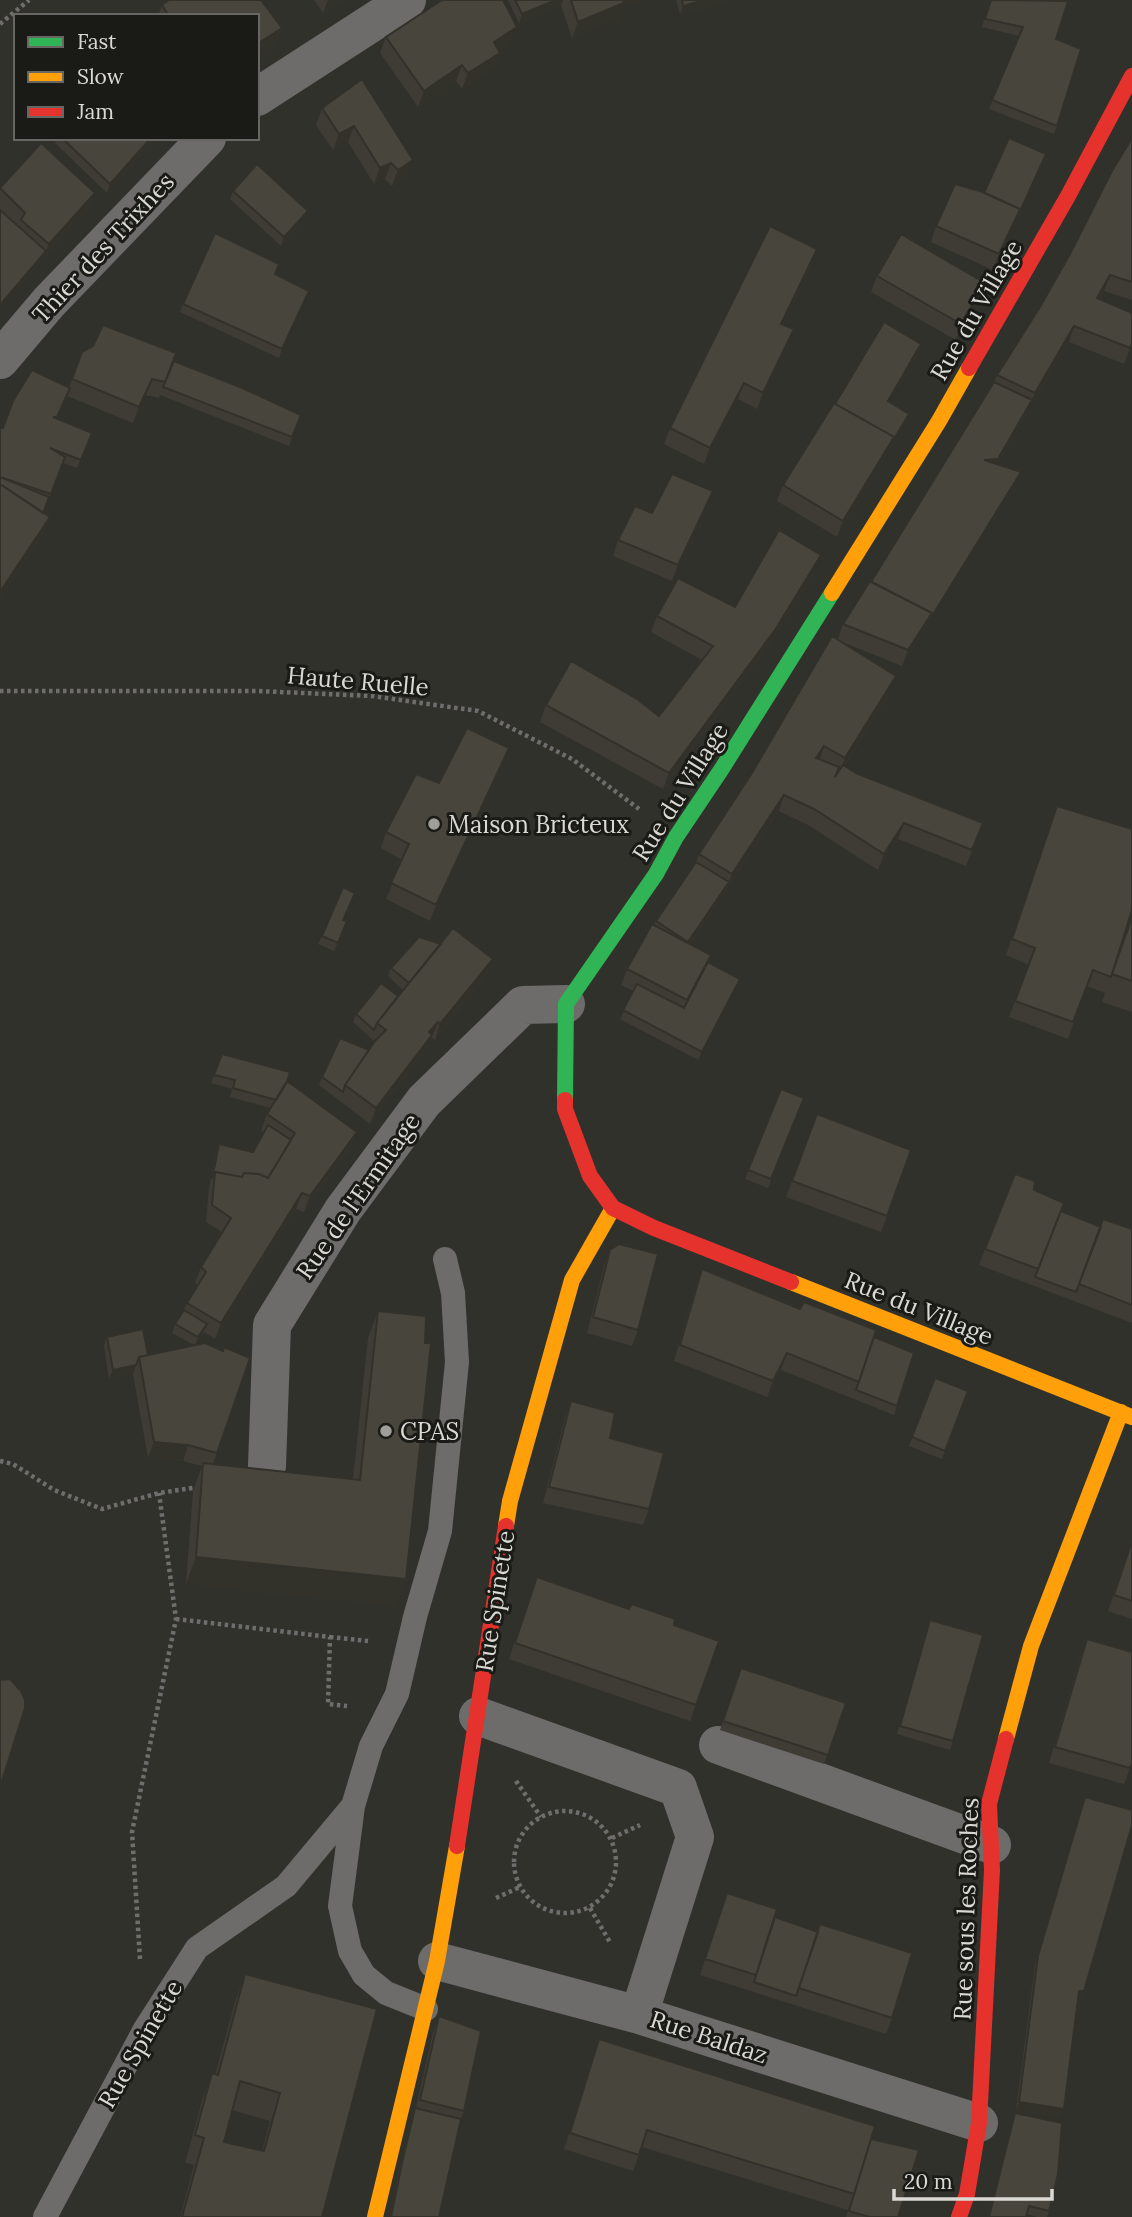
<svg xmlns="http://www.w3.org/2000/svg" width="1132" height="2217" viewBox="0 0 1132 2217" font-family="Lora,serif">
	<style>
		.lines { fill: none; stroke-linecap: round; stroke-linejoin: round }
		.path { stroke: #706e6d; stroke-width: 4.5; stroke-dasharray: 3.5 3.5; stroke-linecap: butt }
		.lane { stroke: #6d6c6b; stroke-width: 24 }
		.street { stroke: #6d6c6b; stroke-width: 38 }
		.fast { stroke: #30b455; stroke-width: 16 }
		.slow { stroke: #ff9f0a; stroke-width: 16 }
		.jam { stroke: #e5322d; stroke-width: 16 }
		.wall { fill: #3e3c34; fill-rule: evenodd }
		.shaded-wall { fill: #32312a }
		.building { fill: #48463c; stroke: #32312a; stroke-width: 2; fill-rule: evenodd }
		.poi-dot { fill: #9f9e99; stroke: #1a1a16; stroke-width: 2.5 }
		.labels { text-anchor: middle; dominant-baseline: central; stroke-width: 6; stroke-linejoin: round; paint-order: stroke }
		.street-label { font-size: 24px; fill: #dad9d4; stroke: #1a1a16 }
		.poi-label { font-size: 24px; fill: #dad9d4; stroke: #1a1a16; text-anchor: start }
	</style>
	<rect width="100%" height="100%" fill="#31312c"/>
	<g class="lines">
		<path class="path" d="M0,24L29,0
			M0,691H257L372,696L478,711L572,759L639,809
			M0,1461L13,1464L54,1490L102,1509L159,1493L199,1487
			M176,1619L330,1637L328,1704L347,1706
			M330,1637L368,1641
			M516,1781L541,1817
			M514 1862a51 51 0 1 1 102 0a51 51 0 1 1-102 0Z
			M612,1838L640,1825
			M496,1898L520,1887
			M590,1908L611,1944
			M140,1959L132,1832L176,1619L159,1493"/>
		<path class="lane" d="M426,2009L386,1993L364,1975L350,1951L340,1906L353,1806L371,1746L397,1694L415,1617L440,1531L457,1362L453,1293L445,1259
			M45,2217L145,2029L197,1948L286,1886L352,1807"/>
		<path class="street" d="M257,97L407,0
			M0,360L49,302L207,138
			M267,1466L272,1325L343,1210L424,1101L523,1005L566,1004
			M478,1716L678,1788L695,1837L639,2015
			M718,1745L992,1845
			M437,1961L639,2015L979,2123"/>
		<path class="fast" d="M565,1100L566,1004L656,874L676,837L721,770L832,593"/>
		<path class="slow" d="M832,593L939,421L969,368
			M791,1282L1132,1417
			M506,1526L510,1501L572,1280L613,1208
			M1006,1739L1031,1646L1121,1412
			M375,2217L437,1961L457,1846"/>
		<path class="jam" d="M969,368L1068,196L1132,76
			M565,1100V1109L590,1176L613,1208L654,1228L791,1282
			M457,1846L506,1526
			M959,2217L967,2194L979,2123L992,1870L989,1804L1006,1739"/>
	</g>
	<path class="wall" d="M169,0H261L282,28L276,44L257,57V16H158L162,5Z
		M314,0H343L323,13Z
		M508,0H646L622,6L618,19L572,38L561,5L519,23Z
		M676,0H733L680,14Z
		M990,0H1068L1056,39L1057,126L1054,134L989,109L1019,36L982,27Z
		M386,37L511,43L499,51L500,53L494,69L462,89L456,81L418,107L380,53Z
		M362,79L407,176L392,186L385,179L374,184L348,142L333,150L316,125L322,108Z
		M57,138H156L107,193L55,143Z
		M1132,138V300L1104,291L1100,299L1132,313V346L1124,364L1069,342L997,464L1021,472L1018,480L902,666L842,642L890,692L845,766L856,773L983,823L966,866L898,839L878,870L808,825L779,811L690,944L708,962L740,979L737,988L698,1060L620,1019L633,991L621,985L627,969L654,925L656,921L696,862L699,854L838,639L843,624L871,582L994,382L997,375L1040,307L1070,254Z
		M1046,154L993,270L931,242L936,226Z
		M0,188L89,209L43,260L0,209Z
		M233,191L305,219L281,246L230,199Z
		M812,265L783,324L794,329L788,345L757,409L738,399L704,464L664,444L670,428Z
		M877,276L985,283L979,299L956,340L871,292Z
		M309,291L279,358L180,312L183,304Z
		M921,344L918,353L889,402L909,414L906,422L837,537L777,501L783,485L835,404Z
		M82,352L174,361L301,415L289,446L160,395L159,398L146,395L133,423L67,396L57,419L92,433L77,468L63,463L48,502H47L43,513L50,517L44,534L0,599L3,428L69,388Z
		M713,491L707,507L672,581L613,556L618,540Z
		M815,572L769,646L663,789L540,722L546,705L659,716L702,660L651,632L657,616L735,607Z
		M503,764L430,921L386,899L402,860L381,848L386,832L439,783Z
		M1057,806L1115,965L1132,917V1012L1102,1002L1105,993L1087,986L1068,1039L1009,1017L1029,965L1006,955Z
		M355,893L344,920L347,921L334,951L318,944L322,936Z
		M493,959L487,975L435,1040L432,1038L430,1040L426,1051L370,1124L319,1085L322,1077L369,1050L375,1042L353,1022L356,1014L398,996L403,990L388,976L391,968Z
		M222,1054L287,1082L351,1149L304,1212L296,1209L215,1339L204,1332L195,1345L223,1351L250,1358L213,1464L353,1479L368,1338L378,1311L406,1579L396,1606L186,1584L193,1491L202,1466L183,1461L148,1458L133,1374L109,1379L104,1346L107,1337L148,1355L194,1345L172,1333L175,1324L198,1285L195,1283L201,1267L222,1232L206,1222L209,1188L216,1153L219,1144L253,1152L264,1132L261,1131L267,1114L271,1108L230,1097L232,1089L211,1083Z
		M781,1089L804,1098L768,1188L745,1179Z
		M817,1114L911,1150L881,1232L786,1197Z
		M1034,1190L1061,1211L1101,1227L1132,1229V1323L979,1265L985,1249Z
		M610,1250L638,1330L632,1346L587,1333L604,1266Z
		M702,1269L914,1353L894,1415L781,1370L767,1397L674,1361L696,1286Z
		M935,1378L968,1391L942,1459L909,1446Z
		M571,1401L610,1438L649,1509L643,1525L543,1503L565,1418Z
		M1132,1540V1619L1108,1611Z
		M531,1593L674,1625L719,1641L690,1721L509,1659Z
		M930,1620L953,1741L950,1750L897,1734Z
		M1087,1639L1132,1763L1124,1784L1049,1763L1081,1655Z
		M741,1668L846,1703L824,1764L720,1730Z
		M1085,1797L1081,2000L1078,1999L1061,2117L1016,2110L1035,1965Z
		M727,1893L775,1917L892,2018L886,2034L700,1975Z
		M245,1974L322,2217H180L194,2165L185,2163L202,2101L212,2073L215,2075L235,2002ZM232,2110L270,2121L262,2151L224,2142Z
		M439,2016L464,2111L461,2119L439,2217H390L399,2171L412,2116L416,2108L433,2032Z
		M599,2039L871,2139L898,2217H846L851,2201L848,2210L642,2147L633,2171L564,2149Z
		M1015,2113L1049,2211L1047,2217H1037L1027,2214L1026,2217H988Z"/>
	<path class="shaded-wall" d="M328,0H343L323,13Z
		M556,0H563L561,5L519,23L522,14Z
		M618,0H646L622,6L618,19L572,38L578,22Z
		M705,0H733L680,14L683,6Z
		M517,27L511,43L488,58L494,42Z
		M282,28L276,44L257,57V44Z
		M500,53L494,69L462,89L468,73Z
		M462,65L456,81L418,107L424,91Z
		M354,126L348,142L333,150L339,134Z
		M151,138H156L107,193L110,184Z
		M1046,154L1015,225L993,270L999,254Z
		M413,160L407,176L392,186L398,170Z
		M391,163L385,179L374,184L380,168Z
		M95,193L89,209L43,260L0,310V305L46,251L49,244Z
		M308,211L305,219L281,246L284,237Z
		M817,249L812,265L775,340L781,324Z
		M1110,275L1104,291L1091,314L1097,298Z
		M985,283L979,299L956,340L961,324Z
		M309,291L306,300L279,358L282,349Z
		M1074,326L1069,342L995,467L984,460L1032,400L1035,393Z
		M794,329L788,345L757,409L763,393Z
		M1132,343V346L1124,364L1130,348Z
		M921,344L918,353L885,409L888,401Z
		M152,379L146,395L133,423L139,407Z
		M744,383L738,399L704,464L710,448Z
		M909,414L906,422L837,537L843,521L894,437Z
		M1021,472L1018,480L902,666L908,650Z
		M713,491L707,507L672,581L678,565Z
		M50,517L44,534L0,599V592Z
		M821,555L815,572L769,646L663,789L669,773Z
		M896,676L890,692L839,775L845,758Z
		M824,746L819,762L816,758Z
		M509,748L503,764L430,921L436,905Z
		M784,795L779,811L685,951L688,942L729,882L732,874Z
		M904,823L898,839L878,870L884,854Z
		M493,959L487,975L435,1040L440,1024Z
		M740,979L737,988L698,1060L702,1052Z
		M438,1022L426,1051L370,1124L376,1108L429,1032Z
		M357,1132L351,1149L304,1212L310,1196Z
		M302,1193L296,1209L215,1339L221,1323Z
		M207,1324L203,1332L195,1346L198,1337Z
		M787,1353L781,1370L767,1397L773,1381Z
		M136,1365L133,1374L109,1379L113,1370Z
		M154,1442L188,1445L183,1461L148,1458Z
		M196,1557L406,1579L396,1606L186,1584Z
		M1079,1991H1084L1081,2000L1076,1999Z
		M1019,2102L1064,2109L1061,2117L1016,2110Z"/>
	<path class="building" d="M169,0H261L282,28L257,44V16H169L162,5Z
		M442,0H503L517,27L494,42L500,53L468,73L462,65L424,91L386,37Z
		M515,0H556L522,14Z
		M571,0H623L624,3L578,22Z
		M682,0H705L683,6Z
		M991,0L1068,1L1056,39L1081,49L1057,126L992,100L1023,27L985,19Z
		M362,79L413,160L398,170L391,163L380,168L354,126L339,134L322,108Z
		M62,138H151L110,184Z
		M1009,138L1046,154L1018,216L1020,209L984,193Z
		M1132,138V282L1110,275L1097,298L1132,313V343L1130,348L1074,326L1035,393L997,375L1040,307L1070,254L1112,171Z
		M41,143L95,193L49,244L21,220L25,213L0,188Z
		M257,164L308,211L284,237L233,191Z
		M955,184L983,192L1020,209L999,254L936,226Z
		M0,210L46,251L0,305Z
		M770,226L817,249L781,324L794,329L763,393L744,383L710,448L670,428Z
		M215,233L279,264L275,274L309,291L282,349L183,304Z
		M901,234L985,283L961,324L877,276Z
		M884,322L921,344L888,401L909,414L891,444L894,437L835,404Z
		M103,325L176,353L165,382L152,379L139,407L72,379L82,352L93,346Z
		M174,361L240,387L301,415L292,437L163,387Z
		M32,370L70,388L57,417H53L92,433L81,460L50,448L65,457L51,494L0,477L49,497L43,513L0,484V428H3L13,401Z
		M994,382L1032,400L998,459L984,460L1021,472L929,621L932,613L871,582Z
		M834,403L894,437L843,521L783,485Z
		M672,474L713,491L678,565L618,540L635,506L652,513Z
		M0,484L50,517L0,592Z
		M779,530L821,555L775,630L669,773L546,705L571,661L637,699L659,716L713,646L657,616L678,578L735,607Z
		M870,581L932,613L908,650L843,624Z
		M832,636L896,676L845,758L824,746L816,758L839,767L835,777L843,765L856,773L983,823L972,850L904,823L884,854L814,809L784,795L732,874L699,854L752,773Z
		M467,728L509,748L436,905L391,883L409,844L386,832L416,774L439,783Z
		M1057,806L1132,829V910L1111,977L1093,970L1073,1022L1015,1001L1035,948L1012,939Z
		M696,862L729,882L688,942L656,921Z
		M343,887L355,893L343,920L347,921L338,943L322,936Z
		M1132,917V981L1112,974Z
		M652,924L711,955L687,1000L627,969Z
		M453,928L493,959L440,1024L438,1022L429,1032L432,1035L376,1108L345,1085L375,1041L386,1030L377,1023Z
		M419,937L441,944L409,983L391,968Z
		M708,962L740,979L702,1052L623,1010L637,984L684,1008Z
		M381,983L398,996L377,1023L374,1030L356,1014Z
		M340,1038L369,1050L345,1085L343,1092L322,1077Z
		M222,1054L290,1072L287,1082L276,1100L233,1088L235,1080L214,1075Z
		M287,1081L357,1132L310,1196L302,1193L221,1323L187,1303L206,1272L201,1267L231,1218L212,1205L215,1172L242,1177L244,1173L259,1174L268,1178L295,1133L267,1114Z
		M781,1089L804,1098L771,1179L748,1170Z
		M817,1114L911,1150L887,1216L792,1181Z
		M268,1125L291,1140L268,1178L259,1174L244,1173L242,1177L215,1172L212,1179L219,1144L253,1152Z
		M1015,1174L1035,1181L1034,1190L1064,1203L1038,1269L985,1249Z
		M1061,1211L1101,1227L1076,1292L1035,1277Z
		M1103,1219L1132,1229V1305L1079,1284Z
		M619,1244L658,1254L638,1330L593,1317L610,1250Z
		M702,1269L800,1309L804,1302L876,1330L859,1382L787,1353L773,1381L680,1345Z
		M184,1310L207,1324L198,1337L175,1324Z
		M378,1311L426,1316L425,1343H431L406,1579L196,1557L203,1463L360,1480Z
		M143,1329L148,1355L139,1357L136,1365L113,1370L107,1337Z
		M874,1337L914,1353L897,1406L856,1390Z
		M205,1343L223,1351L224,1347L250,1358L217,1453L188,1445L154,1442L139,1357Z
		M935,1378L968,1391L945,1451L912,1437Z
		M571,1401L615,1413L610,1438L664,1453L649,1509L549,1487Z
		M1132,1541V1601L1114,1595Z
		M537,1577L629,1609L632,1604L675,1619L674,1625L719,1641L696,1705L515,1643Z
		M930,1620L983,1635L953,1741L900,1726Z
		M1087,1639L1132,1652V1763L1130,1768L1055,1747Z
		M741,1668L846,1703L828,1755L723,1721Z
		M10,1679L21,1691L25,1700V1708L0,1787V1680Z
		M1085,1797L1132,1810V1825L1084,1991H1079L1064,2109L1019,2102L1038,1956Z
		M727,1893L777,1909L756,1975L705,1959Z
		M775,1917L818,1932L796,1996L754,1982Z
		M820,1924L912,1953L892,2018L799,1988Z
		M245,1974L377,2009L322,2217H182L204,2138L195,2135L212,2073L218,2075ZM240,2081L280,2093L264,2151L224,2142Z
		M439,2016L481,2031L464,2111L420,2100Z
		M599,2039L875,2126L854,2194L647,2130L639,2155L570,2133Z
		M415,2108L461,2119L439,2217H391L402,2163Z
		M1015,2113L1062,2123L1058,2174L1049,2211L1029,2206L1026,2217H989Z
		M871,2139L919,2150L898,2217H870L849,2211Z"/>
	<g class="poi-dot">
		<circle cx="434" cy="824" r="7"/>
		<circle cx="386" cy="1431" r="7"/>
	</g>
	<g class="labels">
		<g class="street-label">
			<text transform="translate(103 248) rotate(-47)">Thier des Trixhes</text>
			<text transform="translate(976 310) rotate(-60)">Rue du Village</text>
			<text transform="translate(358 681) rotate(5)">Haute Ruelle</text>
			<text transform="translate(680 792) rotate(-58)">Rue du Village</text>
			<text transform="translate(358 1196) rotate(-55)">Rue de l'Ermitage</text>
			<text transform="translate(919 1308) rotate(22)">Rue du Village</text>
			<text transform="translate(495 1601) rotate(-81)">Rue Spinette</text>
			<text transform="translate(966 1909) rotate(-88)">Rue sous les Roches</text>
			<text transform="translate(709 2037) rotate(18)">Rue Baldaz</text>
			<text transform="translate(140 2044) rotate(-60)">Rue Spinette</text>
		</g>
		<g class="poi-label">
			<text x="448" y="824">Maison Bricteux</text>
			<text x="400" y="1431">CPAS</text>
		</g>
	</g>
	<rect x="14" y="14" width="245" height="126" fill="#1a1a16" stroke="#676662" stroke-width="2"/>
	<rect x="28" y="37" width="35" height="10" fill="#30b455" stroke="#676662" stroke-width="2"/>
	<text x="77" y="49" font-size="21" fill="#dad9d4">Fast</text>
	<rect x="28" y="72" width="35" height="10" fill="#ff9f0a" stroke="#676662" stroke-width="2"/>
	<text x="77" y="84" font-size="21" fill="#dad9d4">Slow</text>
	<rect x="28" y="107" width="35" height="10" fill="#e5322d" stroke="#676662" stroke-width="2"/>
	<text x="77" y="119" font-size="21" fill="#dad9d4">Jam</text>
	<path d="M894 2189v10h158v-10" fill="none" stroke="#dad9d4" stroke-width="3.5"/>
	<text x="904" y="2189" font-size="21" fill="#dad9d4" stroke="#1a1a16" stroke-width="5" paint-order="stroke">20 m</text>
</svg>
